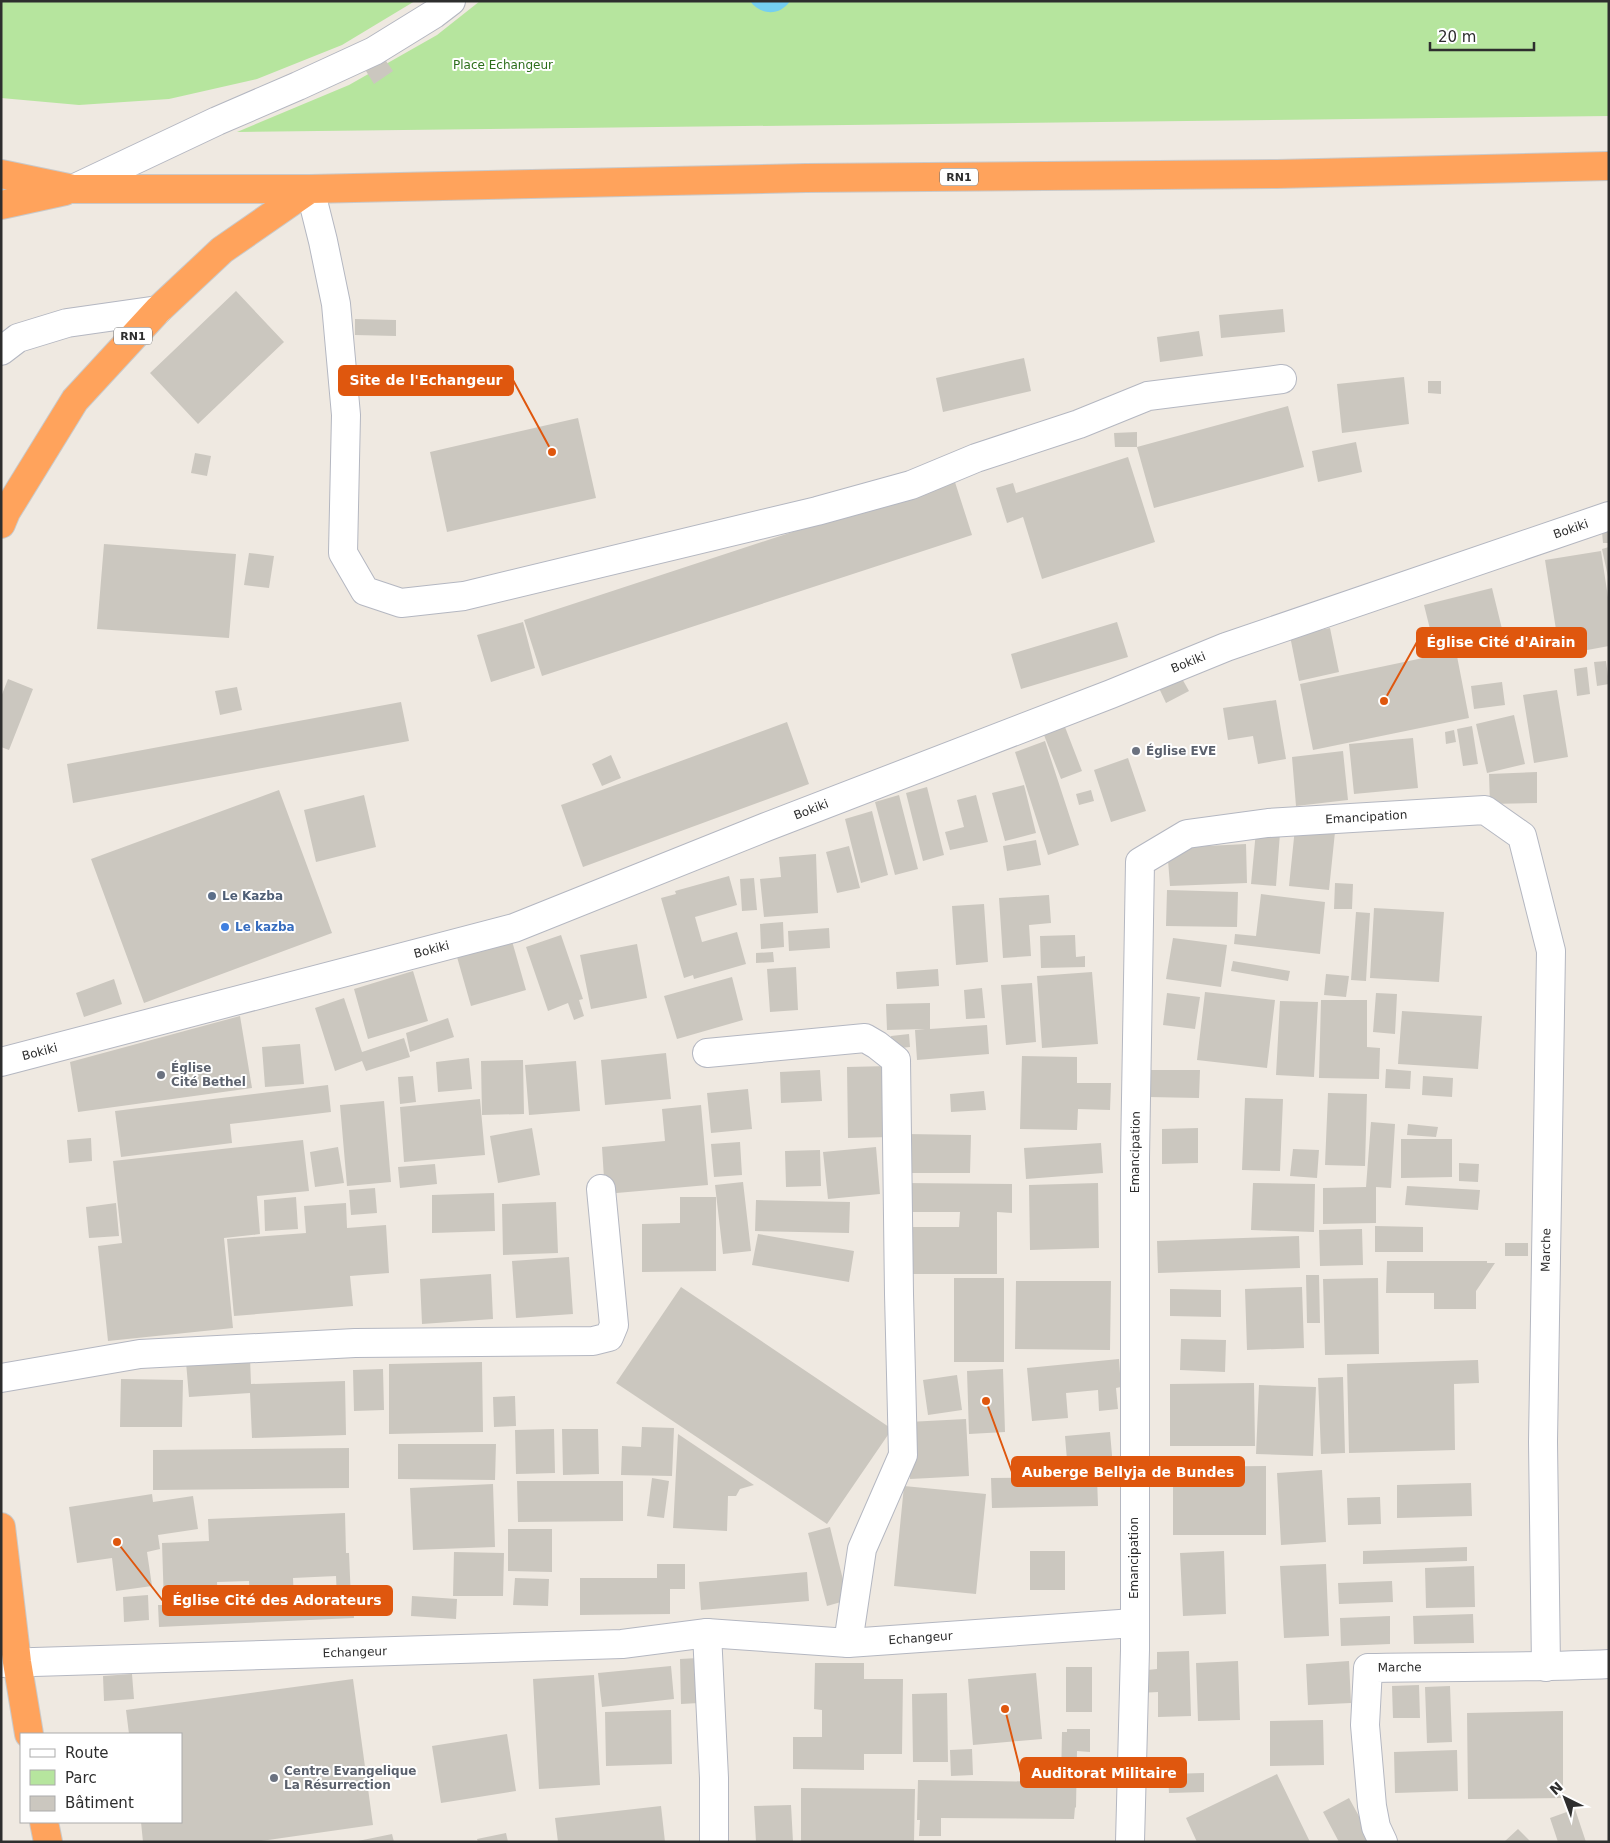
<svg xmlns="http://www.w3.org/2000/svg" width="1610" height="1843" viewBox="0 0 1610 1843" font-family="'DejaVu Sans',sans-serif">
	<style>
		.green { fill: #b6e59e }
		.water { fill: #75cff0 }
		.building { fill: #cbc7bf; fill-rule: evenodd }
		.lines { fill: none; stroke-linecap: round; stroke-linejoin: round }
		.minor-casing { stroke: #b4b7c1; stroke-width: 30 }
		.highway-casing { stroke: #c9c9c9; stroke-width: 30 }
		.minor { stroke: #fff; stroke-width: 28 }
		.highway { stroke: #ffa35c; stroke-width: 28 }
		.worship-dot { fill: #6b7280; stroke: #fff; stroke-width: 2 }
		.service-dot { fill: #5c6f8a; stroke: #fff; stroke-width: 2 }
		.shop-dot { fill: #3f7fe0; stroke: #fff; stroke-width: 2 }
		.labels { text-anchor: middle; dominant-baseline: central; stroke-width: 4; stroke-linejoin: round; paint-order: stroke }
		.shield { fill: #fff; stroke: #6d6d6d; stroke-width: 1 }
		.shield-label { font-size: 11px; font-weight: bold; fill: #2e2e2e }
		.park-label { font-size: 12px; fill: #2c6e1b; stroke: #fff }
		.street-label { font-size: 12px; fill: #2e2e2e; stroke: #fff }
		.worship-label { font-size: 12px; font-weight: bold; fill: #5b616d; stroke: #fff; text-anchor: start }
		.service-label { font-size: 12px; font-weight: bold; fill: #4e5e75; stroke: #fff; text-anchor: start }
		.shop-label { font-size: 12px; font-weight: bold; fill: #366cbe; stroke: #fff; text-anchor: start }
		.leader { fill: none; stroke: #df570e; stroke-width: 2 }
		.callout-dot { fill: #df570e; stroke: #fff; stroke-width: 2 }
		.callout { fill: #df570e; stroke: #df570e; stroke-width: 2 }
		.callout-label { font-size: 14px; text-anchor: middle; font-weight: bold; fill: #fff }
	</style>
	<rect width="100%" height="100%" fill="#efe9e1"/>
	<path class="green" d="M1,1H415L342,45L257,79L169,99L79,105L1,98Z
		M480,1H1609V116L237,132L349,85L437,35Z"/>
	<path class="water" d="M750,1H790C780,16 761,16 750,1Z"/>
	<path class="building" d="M384,58L393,71L374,84L366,71Z
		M236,291L284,342L198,424L150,373Z
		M1283,309L1285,332L1221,338L1219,315Z
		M355,319L396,320V336L355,335Z
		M1199,331L1203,356L1160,362L1157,337Z
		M1024,358L1031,391L943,412L936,378Z
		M1404,377L1409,424L1342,433L1337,384Z
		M1428,381H1441V394L1428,393Z
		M1288,406L1304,467L1154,508L1137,447Z
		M578,418L596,498L447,532L430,452Z
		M1137,432V447H1115L1114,433Z
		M1356,442L1362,472L1318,482L1312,451Z
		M195,453L211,456L207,476L191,473Z
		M1128,457L1155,542L1042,579L1023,517L1007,523L996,488L1013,483L1016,493Z
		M954,479L972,535L542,676L524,620Z
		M1609,531V543H1603L1602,532Z
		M104,544L236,554L229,638L97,629Z
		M1609,547V577H1608L1602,549Z
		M1601,551L1609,604V646L1560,655L1545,560Z
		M249,553L274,556L269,588L244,585Z
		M1492,588L1502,629L1434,645L1424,605Z
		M523,622L535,668L491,682L477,635Z
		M1117,622L1128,657L1021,689L1011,654Z
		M1330,628L1339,672L1299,681L1290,636Z
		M1456,651L1469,718L1313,750L1300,684Z
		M1606,661L1609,684L1597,686L1594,662Z
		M1587,667L1590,694L1577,696L1574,669Z
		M1180,675L1189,691L1166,703L1158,686Z
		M8,679L33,689L9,750L1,747V697Z
		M1502,682L1505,705L1474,709L1471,686Z
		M237,687L242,710L220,715L215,691Z
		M1557,690L1568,757L1534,763L1523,695Z
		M1276,700L1286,759L1258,764L1253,736L1228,740L1223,708Z
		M401,702L409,741L73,803L67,764Z
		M1514,715L1525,764L1487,773L1476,724Z
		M787,722L809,784L583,867L561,805Z
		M1472,726L1478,764L1463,766L1457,729Z
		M1065,727L1082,771L1061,779L1044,735Z
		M1454,730L1456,742L1446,744L1445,732Z
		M1413,738L1418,788L1354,794L1349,744Z
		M1045,741L1079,845L1048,855L1015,752Z
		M1343,751L1348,800L1296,806L1292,757Z
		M611,755L621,778L602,786L592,764Z
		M1128,758L1146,811L1111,822L1094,770Z
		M1537,772V803L1490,804L1489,774Z
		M1024,785L1036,833L1005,841L992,793Z
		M927,787L944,855L923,861L906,793Z
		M279,790L332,933L144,1003L91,859Z
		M1091,790L1094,801L1079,805L1076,794Z
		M364,795L376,847L316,862L304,810Z
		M899,795L918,869L895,875L875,802Z
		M976,795L988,842L950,850L945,832L964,827L957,800Z
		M872,811L888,875L861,883L845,819Z
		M1295,828L1335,832L1329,890L1289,886Z
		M1256,831L1280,833L1276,886L1251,884Z
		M1036,840L1041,865L1007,871L1003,846Z
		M1246,844L1247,883L1170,886L1168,860L1187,847Z
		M849,846L860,888L837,893L826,852Z
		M816,854L818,913L764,917L760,879L781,877L779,857Z
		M729,876L737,905L695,917L702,942L737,932L746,964L694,979L693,975L684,978L661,898L676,894L675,891Z
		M754,878L757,910L742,911L740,879Z
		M1335,883L1353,884L1352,909H1334Z
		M1167,890L1238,892L1237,927L1166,926Z
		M1261,894L1325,902L1320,954L1234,944L1235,934L1256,936Z
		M1049,895L1051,923L1029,925L1031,956L1003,958L999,898Z
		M984,904L988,962L956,965L952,906Z
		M1374,908L1444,912L1439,982L1370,978Z
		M1356,912L1370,913L1366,981L1351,980Z
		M783,922L784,947L761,949L760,924Z
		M829,928L830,948L789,951L788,931Z
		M561,935L583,999L579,1000L584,1016L574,1020L568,1003L548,1011L526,947Z
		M1075,935L1076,957L1085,956V967L1041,968L1040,936Z
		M1173,938L1227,945L1221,987L1166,979Z
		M512,941L526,990L471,1006L457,957Z
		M637,944L647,998L591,1009L580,955Z
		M773,952L774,962L756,963V953Z
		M1233,961L1290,971L1288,981L1231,971Z
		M796,967L798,1010L770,1012L767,969Z
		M938,969L939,986L897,989L896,972Z
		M413,971L428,1021L368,1039L354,989Z
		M1092,972L1098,1044L1042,1048L1037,976Z
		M1326,974L1349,976L1346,997L1324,995Z
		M732,977L743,1020L677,1039L664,996Z
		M114,979L122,1004L84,1017L76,993Z
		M1032,983L1036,1042L1006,1045L1001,985Z
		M982,988L985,1018L966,1019L964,990Z
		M1205,992L1275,1000L1267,1068L1197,1060Z
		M1167,993L1200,997L1195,1029L1163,1025Z
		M1376,993L1397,994L1395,1034L1373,1032Z
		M344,998L362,1052L404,1038L410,1057L366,1071L362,1061L335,1071L315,1008Z
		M1321,1000H1367V1047L1380,1048L1379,1079L1319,1078Z
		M1280,1001L1318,1002L1314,1077L1276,1075Z
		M930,1003V1029L987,1025L989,1054L917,1060L915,1030L925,1029L887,1030L886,1004Z
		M1402,1011L1482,1016L1478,1069L1398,1064Z
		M240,1016L252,1088L78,1112L70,1062Z
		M448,1018L454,1037L410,1052L406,1033Z
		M909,1034L910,1047L892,1049L891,1036Z
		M300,1044L304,1084L265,1087L262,1047Z
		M666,1053L671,1099L605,1105L601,1060Z
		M1022,1056L1077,1057V1083H1111L1110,1110L1078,1109L1077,1130L1020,1129Z
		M469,1058L472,1089L438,1092L436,1062Z
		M523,1060L524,1114L482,1115L481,1061Z
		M576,1061L580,1111L529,1115L525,1065Z
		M890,1066L891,1137L848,1138L847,1067Z
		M1386,1069L1411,1071L1410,1089L1385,1088Z
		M820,1070L822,1101L781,1103L780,1072Z
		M1150,1070H1200L1199,1098L1149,1097Z
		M413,1076L416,1102L400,1104L398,1077Z
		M1423,1076L1453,1078L1452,1097L1422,1095Z
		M328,1085L331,1112L230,1124L232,1143L121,1157L115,1111Z
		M748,1089L752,1129L711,1133L707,1093Z
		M984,1091L986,1110L951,1112L950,1094Z
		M1328,1093L1367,1094L1365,1166L1325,1165Z
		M1245,1098L1283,1099L1280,1171L1242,1170Z
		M480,1099L485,1155L404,1162L400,1107Z
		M384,1101L391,1182L347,1186L340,1105Z
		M701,1105L708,1185L605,1194L602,1147L665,1141L662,1109Z
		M1371,1122L1395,1124L1391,1188L1376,1187V1223L1323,1224V1188L1366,1187Z
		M1408,1124L1438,1127L1436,1137L1407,1135Z
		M532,1128L540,1175L498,1183L490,1136Z
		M1198,1128V1163L1162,1164V1129Z
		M906,1134L971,1135L970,1173H906Z
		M91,1138L92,1161L69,1163L67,1140Z
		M1401,1139H1452V1177L1401,1178Z
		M303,1140L309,1191L257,1196L260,1234L224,1238L233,1328L108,1341L98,1246L122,1243L113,1161Z
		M740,1142L742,1175L714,1177L711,1144Z
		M1101,1143L1103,1173L1026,1179L1024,1148Z
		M338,1147L344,1183L315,1187L310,1152Z
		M876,1147L880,1194L828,1199L823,1152Z
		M1293,1149L1319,1150L1317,1178L1290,1176Z
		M820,1150L821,1186L786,1187L785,1151Z
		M1459,1163L1479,1164L1478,1182L1459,1181Z
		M435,1164L437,1184L400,1188L398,1167Z
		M743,1182L751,1251L723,1254L715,1185Z
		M905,1183L1012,1184V1213L997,1212V1274H911L912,1227H959L960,1212H904Z
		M1098,1183L1099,1248L1030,1250L1029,1185Z
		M1253,1183L1315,1184L1314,1232L1251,1230Z
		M1407,1186L1480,1190L1478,1210L1405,1205Z
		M375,1188L377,1213L351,1215L349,1190Z
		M494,1193L495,1231L432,1233V1195Z
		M296,1197L298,1229L265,1231L264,1200Z
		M680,1197H716V1271L642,1272V1224L680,1223Z
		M756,1200L850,1202L849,1233L755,1231Z
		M556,1202L558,1253L503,1255L502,1204Z
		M116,1203L119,1236L89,1238L86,1207Z
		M346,1203L347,1228L386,1225L389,1273L350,1276L353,1306L234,1316L227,1239L306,1233L304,1206Z
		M1375,1226L1423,1227V1252H1375Z
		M1362,1229L1363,1265L1320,1266L1319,1230Z
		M758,1234L854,1251L849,1282L752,1265Z
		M1299,1236L1300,1268L1158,1273L1157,1241Z
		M1505,1243H1528V1256H1505Z
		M569,1257L573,1314L516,1318L512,1261Z
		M1387,1261H1487V1263H1495L1476,1291V1309H1434V1293H1386Z
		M491,1274L493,1319L422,1324L420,1279Z
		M1306,1275H1319L1320,1323H1307Z
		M954,1278H1004V1362H954Z
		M1378,1278L1379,1354L1325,1355L1323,1279Z
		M1016,1281H1111L1110,1350L1015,1349Z
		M681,1287L892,1429L827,1524L616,1383Z
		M1302,1287L1304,1348L1247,1350L1245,1289Z
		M1170,1289L1221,1290V1317L1170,1316Z
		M1181,1339L1226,1340L1225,1372L1180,1370Z
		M250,1358L251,1384L345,1381L346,1435L252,1438L250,1393L189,1397L186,1362Z
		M1119,1359L1121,1387L1116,1388L1118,1409L1099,1411L1098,1390L1066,1393L1068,1418L1032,1421L1027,1368Z
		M1478,1360L1479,1383L1454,1384L1455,1450L1349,1453L1347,1364Z
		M482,1362L483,1432L389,1434V1364Z
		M383,1369L384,1410L354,1411L353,1370Z
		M1003,1369L1005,1432L969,1434L967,1371Z
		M957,1375L962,1410L928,1415L923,1380Z
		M1343,1377L1345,1453L1321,1454L1318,1378Z
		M121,1379L183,1380L182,1427H120Z
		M1254,1383L1255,1446H1170V1384Z
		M1259,1385L1316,1387L1313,1456L1256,1454Z
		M515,1396L516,1426L494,1427L493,1397Z
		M966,1419L969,1476L910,1479L908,1422Z
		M642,1427L674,1428L672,1476L621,1475L622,1446L641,1447Z
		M554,1429L555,1473L516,1474L515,1430Z
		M562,1429H598L599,1474L563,1475Z
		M1110,1432L1113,1467L1068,1472L1065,1436Z
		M678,1434L754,1485L740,1489L736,1496H728L727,1531L673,1528Z
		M398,1444H496L495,1480L398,1479Z
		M349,1448V1488L153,1490V1450Z
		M1266,1466V1535H1173V1467Z
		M1322,1470L1326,1542L1281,1545L1277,1473Z
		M1097,1477L1098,1506L992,1508L991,1478Z
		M652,1478L669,1481L664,1518L647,1516Z
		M517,1481H623V1521L518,1522Z
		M1471,1483L1472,1516L1397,1518V1485Z
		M493,1484L495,1547L413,1550L410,1488Z
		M904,1486L986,1494L976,1594L894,1586Z
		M152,1494L153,1502L193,1496L198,1529L158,1535L160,1549L147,1552L152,1586L116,1591L112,1558L77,1563L69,1507Z
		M1380,1497L1381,1524L1348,1525L1347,1498Z
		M345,1513L346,1553H349L351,1600L353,1599L354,1618L159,1627L158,1605H164L162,1543L209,1541L208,1519ZM336,1576L337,1599L294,1601L293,1578ZM249,1581L250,1603L218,1604L217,1582Z
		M830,1527L848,1600L827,1606L808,1533Z
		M508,1529H552V1572L508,1571Z
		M1467,1547V1561L1363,1564V1551Z
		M1030,1551H1065V1590H1030Z
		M1224,1551L1226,1614L1183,1616L1180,1553Z
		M454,1552L504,1553L503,1596H453Z
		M657,1564H685V1589H670V1614L580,1615V1578H657Z
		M1326,1564L1329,1636L1284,1638L1280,1566Z
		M1474,1566L1475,1607L1426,1608L1425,1568Z
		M807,1572L809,1601L701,1610L699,1582Z
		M515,1578L549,1579L548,1606L513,1605Z
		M1392,1581L1393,1602L1339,1604L1338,1583Z
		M148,1595L149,1620L124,1622L123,1597Z
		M412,1596L457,1599L456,1619L411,1616Z
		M1473,1614L1474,1643L1414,1644L1413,1616Z
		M1390,1616V1644L1341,1646L1340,1618Z
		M1189,1651L1191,1716L1158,1717V1692L1139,1693L1138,1671L1157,1669V1652Z
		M698,1658L699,1703L681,1704L680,1659Z
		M1238,1661L1240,1720L1198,1721L1196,1663Z
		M1349,1661L1351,1703L1308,1705L1306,1664Z
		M815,1663H864V1679H903L902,1754H864V1770L793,1769V1737H822V1710L814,1709Z
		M671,1666L674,1699L602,1707L598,1673Z
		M1066,1667H1092V1712H1066Z
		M1036,1673L1042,1739L973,1745L968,1679Z
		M132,1674L134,1699L104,1701L103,1676Z
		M594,1675L600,1785L539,1789L533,1679Z
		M353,1679L373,1825L254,1842H143L141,1822H181V1734H129L126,1710Z
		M1419,1685L1420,1718H1393L1392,1686Z
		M1450,1686L1452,1742L1427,1743L1425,1687Z
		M947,1693L948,1762H913L912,1694Z
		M671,1710L672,1764L606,1766L605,1712Z
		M1563,1711V1798L1468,1799L1467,1713Z
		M1323,1720L1324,1765L1270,1766V1721Z
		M1067,1729H1090V1752L1077,1751L1076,1808L1075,1807L1074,1819L941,1818V1836H919L920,1820H917L918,1780L1061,1782L1062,1732H1067Z
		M507,1734L516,1791L441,1803L432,1746Z
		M972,1749L973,1775L951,1776L950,1750Z
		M1457,1750L1458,1791L1395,1793L1394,1752Z
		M1204,1773V1792L1169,1793L1168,1774Z
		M1277,1774L1310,1842H1197L1186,1818Z
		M801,1788L915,1789L914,1842H801Z
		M1349,1798L1373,1842H1339L1323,1812Z
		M791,1805L793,1842H756L754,1806Z
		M661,1806L665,1842H558L555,1818Z
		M1575,1809L1586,1842H1558L1550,1818Z
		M1518,1829L1531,1842H1504Z
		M506,1833L508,1842H478L477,1839Z
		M392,1834L394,1842H358V1841Z"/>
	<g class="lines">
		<defs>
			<g id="minor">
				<path d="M73,189L217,121L298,86L374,51L434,14L451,1"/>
				<path d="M310,189L323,241L336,304L346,415L343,553L365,591L401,603L464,596L817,511L911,485L976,458L1079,424L1148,396L1282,379"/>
				<path d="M1,351L18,338L67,323L158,310"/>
				<path d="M707,1053L865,1038L877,1045L896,1060L899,1294L903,1455L862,1549L848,1643"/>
				<path id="s1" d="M1,1062L514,928L766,827L1111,694L1226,647L1609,516"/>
				<path d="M1,1378L140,1354L355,1343L593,1341L609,1337L614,1325L601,1189"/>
				<path d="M707,1633L714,1778V1842"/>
				<path id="s2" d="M1,1663L622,1644L707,1633L848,1643L1134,1623"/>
				<path id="s3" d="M1130,1842L1135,1650V1158L1140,862L1187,834L1268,823L1485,810L1522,836L1551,951L1543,1442L1546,1667"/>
				<path id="s4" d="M1383,1842L1376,1827L1372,1806L1365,1725L1368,1668C1448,1666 1528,1668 1609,1664"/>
			</g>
			<path id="highway" d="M1,174L73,189H310L806,178L1277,174L1609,166
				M1,205L65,191
				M1,524L6,512L75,400L158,310L222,250L310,189
				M1,1527L17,1662L29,1734
				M44,1822L48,1842"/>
		</defs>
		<use href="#minor" class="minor-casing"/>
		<use href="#highway" class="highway-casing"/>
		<use href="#minor" class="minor"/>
		<use href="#highway" class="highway"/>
	</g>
	<g class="worship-dot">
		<circle cx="1136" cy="751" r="5"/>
		<circle cx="161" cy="1075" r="5"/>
		<circle cx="274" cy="1778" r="5"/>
	</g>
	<circle class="service-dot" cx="212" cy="896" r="5"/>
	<circle class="shop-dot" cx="225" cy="927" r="5"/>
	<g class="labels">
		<g class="shield">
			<rect x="940" y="168.5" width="38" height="17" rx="4"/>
			<rect x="114" y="327.5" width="38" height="17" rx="4"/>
		</g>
		<g class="shield-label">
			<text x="959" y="177">RN1</text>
			<text x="133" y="336">RN1</text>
		</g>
		<g class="park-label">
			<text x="503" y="65">Place Echangeur</text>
		</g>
		<g class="street-label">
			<text stroke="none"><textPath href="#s1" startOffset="1660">Bokiki</textPath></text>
			<text stroke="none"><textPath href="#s1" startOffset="1255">Bokiki</textPath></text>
			<text stroke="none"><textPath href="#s1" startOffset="850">Bokiki</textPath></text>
			<text stroke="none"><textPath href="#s3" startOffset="1215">Emancipation</textPath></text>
			<text stroke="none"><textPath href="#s1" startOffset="445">Bokiki</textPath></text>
			<text stroke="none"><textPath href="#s1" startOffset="40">Bokiki</textPath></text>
			<text stroke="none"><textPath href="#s3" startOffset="690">Emancipation</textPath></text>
			<text transform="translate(1546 1250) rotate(-89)">Marche</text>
			<text transform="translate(1134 1558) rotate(-90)">Emancipation</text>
			<text stroke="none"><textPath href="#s2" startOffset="921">Echangeur</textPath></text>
			<text stroke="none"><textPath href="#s2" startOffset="354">Echangeur</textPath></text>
			<text stroke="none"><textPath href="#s4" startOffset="208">Marche</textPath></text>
		</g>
		<g class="worship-label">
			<text x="1146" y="751">Église EVE</text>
			<text x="171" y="1068">Église<tspan x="171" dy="14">Cité Bethel</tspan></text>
			<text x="284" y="1771">Centre Evangelique<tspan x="284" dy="14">La Résurrection</tspan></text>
		</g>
		<g class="service-label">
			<text x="222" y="896">Le Kazba</text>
		</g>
		<g class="shop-label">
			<text x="235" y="927">Le kazba</text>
		</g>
	</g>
	<path class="leader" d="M552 452L513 380M1384 701L1417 642M986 1401L1012 1472M117 1542L163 1601M1005 1709L1021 1773"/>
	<g class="callout-dot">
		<circle cx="552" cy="452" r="5"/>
		<circle cx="1384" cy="701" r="5"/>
		<circle cx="986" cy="1401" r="5"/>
		<circle cx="117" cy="1542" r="5"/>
		<circle cx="1005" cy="1709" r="5"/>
	</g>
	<g class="callout">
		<rect x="339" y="366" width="174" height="29" rx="5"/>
		<rect x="1417" y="628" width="169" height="29" rx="5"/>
		<rect x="1012" y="1457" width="232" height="29" rx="5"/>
		<rect x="163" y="1586" width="229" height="29" rx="5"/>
		<rect x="1021" y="1758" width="165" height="29" rx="5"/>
	</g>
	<g class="callout-label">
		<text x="426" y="385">Site de l'Echangeur</text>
		<text x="1501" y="647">Église Cité d'Airain</text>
		<text x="1128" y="1477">Auberge Bellyja de Bundes</text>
		<text x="277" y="1605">Église Cité des Adorateurs</text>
		<text x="1104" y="1778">Auditorat Militaire</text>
	</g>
	<rect width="1610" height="1843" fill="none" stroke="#2e2e2e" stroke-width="5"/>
	<rect x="20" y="1733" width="162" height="90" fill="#ffffff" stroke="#ababab"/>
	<rect x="30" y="1749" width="25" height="8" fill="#ffffff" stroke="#ababab"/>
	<text x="65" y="1758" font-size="15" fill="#2e2e2e">Route</text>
	<rect x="30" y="1770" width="25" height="15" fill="#b6e59e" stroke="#ababab"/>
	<text x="65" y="1783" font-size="15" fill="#2e2e2e">Parc</text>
	<rect x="30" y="1796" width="25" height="15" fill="#cbc7bf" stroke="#ababab"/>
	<text x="65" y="1808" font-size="15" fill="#2e2e2e">Bâtiment</text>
	<g transform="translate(1565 1798) rotate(318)" stroke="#ffffff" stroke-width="4" paint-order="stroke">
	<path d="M0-4L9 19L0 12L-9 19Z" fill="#2e2e2e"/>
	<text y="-8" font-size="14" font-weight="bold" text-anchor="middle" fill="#2e2e2e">N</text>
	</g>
	<path d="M1430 42v8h104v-8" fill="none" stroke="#2e2e2e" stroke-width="2.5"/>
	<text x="1438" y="42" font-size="15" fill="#2e2e2e" stroke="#ffffff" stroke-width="4" paint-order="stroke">20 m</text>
</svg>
